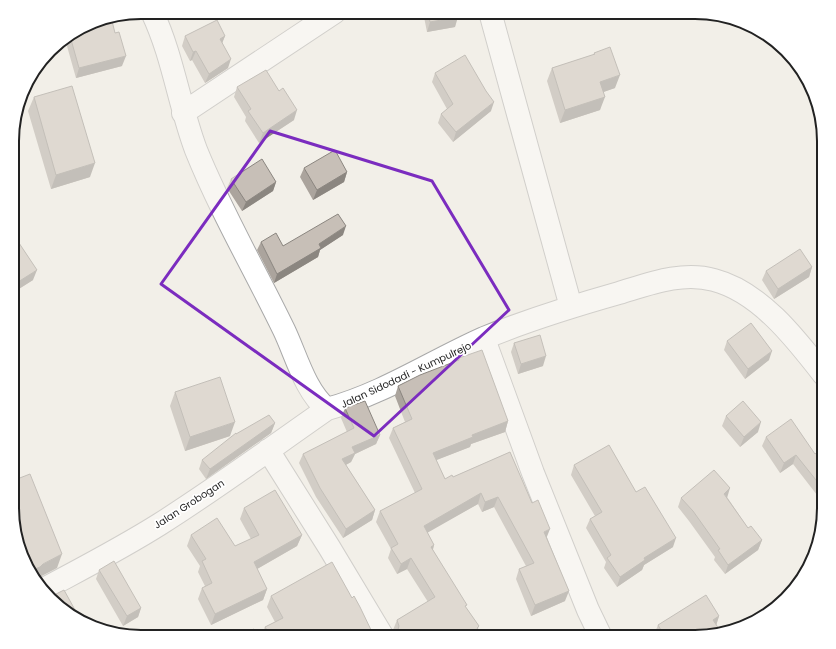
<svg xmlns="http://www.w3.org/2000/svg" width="836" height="649" viewBox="0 0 836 649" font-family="Poppins,sans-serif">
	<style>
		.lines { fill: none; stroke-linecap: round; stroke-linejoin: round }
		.minor-casing { stroke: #a9a9a9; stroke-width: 24 }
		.minor { stroke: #fff; stroke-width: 22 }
		.wall { fill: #aba49d }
		.shaded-wall { fill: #8b8680 }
		.building { fill: #c7bfb7; stroke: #8b8680 }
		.marked { fill: none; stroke: #7b2cbf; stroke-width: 3; stroke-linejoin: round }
		.labels { text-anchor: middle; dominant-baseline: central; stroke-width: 3.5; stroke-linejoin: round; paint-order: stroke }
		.street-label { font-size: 10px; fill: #222; stroke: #fff }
		.rim { fill: none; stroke: #222; stroke-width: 2 }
	</style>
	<rect width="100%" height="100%" fill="#f2efe8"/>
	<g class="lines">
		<defs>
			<path id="minor" d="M152,12C173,56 179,105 196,150C221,212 255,270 284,330C296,355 305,391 327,409C383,394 432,361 484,338C528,320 573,306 619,293C649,284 682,271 714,280C760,292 796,339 824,375
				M490,12L571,307
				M183,113L335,12
				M484,339L533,473L588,610L601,637
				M268,450L329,547L383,637
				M44,589C83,568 122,548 160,524C217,488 271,448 327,409"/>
		</defs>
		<use href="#minor" class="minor-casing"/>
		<use href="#minor" class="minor"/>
	</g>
	<path class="wall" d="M390,12H415L391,18Z
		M423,12H457L455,27L427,32Z
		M99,19L122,66L76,78L65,39Z
		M185,36H225L222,43L228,68L205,83L192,60L190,61L182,46Z
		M594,53L615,88L603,92L600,110L560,123L547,81L552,68L593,55Z
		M435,73L491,111L453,142L438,123L441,114L447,109L432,82Z
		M237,87L294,120L259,143L245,121L246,117L234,97Z
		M34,97L90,177L51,189L28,111Z
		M304,168L347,172L344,182L313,200L300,177Z
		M231,179L276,182L273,191L242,211L227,188Z
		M13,228L33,280L14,292L13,289Z
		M343,235L320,250L318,257L274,283L257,250L261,242L283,246Z
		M812,267L809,277L774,299L762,280L766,271Z
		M727,341L769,360L745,379L724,350Z
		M514,343L543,366L518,374L511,352Z
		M459,358L508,421L505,432L471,444L470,447L436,460L445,479L453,477L510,452L547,538L565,601L531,616L516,579L519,569L526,566L494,507L482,512L478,504L427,532L434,545L433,550L466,608L479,626L478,629L395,635L393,630L397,620L428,602L407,569L397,574L388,558L391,549L376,522L380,511L415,493L389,438L393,428L405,422L395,396L398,386L458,361Z
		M175,392L230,436L185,451L170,406Z
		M345,408L380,435L376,444L355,454L351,462L346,465L375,510L372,520L343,538L316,497L299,463L303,454L347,432L341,418Z
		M726,416L758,432L740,447L722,426Z
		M275,423L271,433L206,479L199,469L202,460Z
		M766,437L815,454L824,447V504L793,464L780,473L762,446Z
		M574,465L636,492L673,547L644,565L642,570L617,587L604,568L606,562L586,528L590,519L595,516L571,475Z
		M727,497L748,528L762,540L758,550L725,574L714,560L715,557L689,521L678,507L681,498Z
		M244,508L302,535L297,546L257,569L267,589L263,600L211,625L198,599L202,588L205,586L198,572L200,566L187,546L191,535L235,546L251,539L240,519Z
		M824,512V516L823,518L822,516Z
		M819,535L817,546L816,545Z
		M99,570L141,608L138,617L123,626L96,579Z
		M271,596L373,634L380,637H261L265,627L275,622L267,607Z
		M719,616L716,625L655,636L654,635L658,625Z"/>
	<path class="shaded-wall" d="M393,12H415L391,18Z
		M458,17L455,27L427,32L430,22Z
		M225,36L221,46L220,39Z
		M196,51L192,60L190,61L193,52Z
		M126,56L122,66L76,78L79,68Z
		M231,59L228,68L205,83L209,74Z
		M620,75L615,88L595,95L600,82Z
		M605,97L600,110L560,123L565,110Z
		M494,102L491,111L453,142L456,132Z
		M297,110L294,120L259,143L263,133Z
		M95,163L90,177L51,189L56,175Z
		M347,172L344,182L313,200L317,190Z
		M276,182L273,191L242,211L246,202Z
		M346,226L343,235L320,250L318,257L274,283L277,274L319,244Z
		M812,267L809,277L774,299L778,289Z
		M37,270L33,280L14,292L18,282Z
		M772,351L769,360L745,379L748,369Z
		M546,356L543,366L518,374L521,364Z
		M508,421L505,432L471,444L470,447L429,463L433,453L472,435Z
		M235,422L230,436L185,451L190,437Z
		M761,422L758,432L740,447L744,437Z
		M275,423L271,433L206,479L210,469Z
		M380,435L376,444L355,454L351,462L338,469L342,459L352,447Z
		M796,455L793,464L780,473L784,463Z
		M730,488L727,498L724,494Z
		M481,493L478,504L420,537L424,526Z
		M498,497L494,507L482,512L485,502Z
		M375,510L372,520L343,538L346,529Z
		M550,529L546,539L544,532Z
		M302,535L297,546L250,573L254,562Z
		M676,538L673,547L644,565L642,570L617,587L620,577L644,558Z
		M762,540L758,550L725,574L728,565Z
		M434,545L431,555V547Z
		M62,554L57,568L36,579L30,571Z
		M411,558L407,569L397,574L401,564Z
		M267,589L263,600L211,625L215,614Z
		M569,591L565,601L531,616L535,605Z
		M141,608L138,617L123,626L127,616Z
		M719,616L716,626L713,620Z"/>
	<path class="building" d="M428,12H457L458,17L430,22Z
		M111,17L115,33L119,32L126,56L79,68L70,36L99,19Z
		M217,20L225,36L220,39L231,59L209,74L196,51L193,52L185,36Z
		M610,47L620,75L600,82L605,97L565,110L552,68L595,54L594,53Z
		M465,55L486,91L494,102L456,132L441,114L453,104L435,73Z
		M266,70L279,91L283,88L297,110L263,133L248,111L251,109L237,87Z
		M72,86L95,163L56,175L34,97Z
		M335,150L347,172L317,190L304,168Z
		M262,159L276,182L246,202L231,179Z
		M338,214L346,226L319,244L321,248L277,274L261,242L276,233L283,246Z
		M13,228L17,240L37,270L18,282L13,274Z
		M800,249L812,267L778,289L766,271Z
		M751,323L772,351L748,369L727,341Z
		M540,335L546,356L521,364L514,343Z
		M482,350L508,421L472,435L473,437L433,453L445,479L452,475L453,477L510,452L532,503L538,500L550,529L544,532L569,591L535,605L519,569L534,563L498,497L485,502L481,493L424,526L434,545L431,547L467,605L465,606L479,626L477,628L483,637H394L397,633L399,626L397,620L435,597L411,558L401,564L391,548L398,544L380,511L422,489L393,428L412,419L398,386L420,375L459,360V358Z
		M220,377L235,422L190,437L175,392Z
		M365,401L380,435L352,447L355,453L342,459L375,510L346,529L320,488L303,454L354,428L345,408Z
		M743,401L761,422L744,437L726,416Z
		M269,415L275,423L210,469L202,460L236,433V434Z
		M791,419L815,454L824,447V490L796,455L784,463L766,437Z
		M609,445L636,492L645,487L676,538L644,558L645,560L620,577L607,558L611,555L590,519L602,512L574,465Z
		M714,470L730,488L724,494L748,528L751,526L762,540L728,565L718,550L720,549L693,511L681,498Z
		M30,474L62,554L43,564L40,567L30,571L25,565L12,516V481Z
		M275,490L302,535L254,562L267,589L215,614L202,588L212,583L202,561L206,559L191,535L217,518L235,546L259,535L244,508Z
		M114,561L141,608L127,616L99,570Z
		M332,562L352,598L354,596L360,607L373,634L376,633L380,637H271L265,627L283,618L271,596Z
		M64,590L80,619V620L56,605L50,597Z
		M706,595L719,616L713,620L721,632L695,637H653L662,632L658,625Z
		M254,629L257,637H238Z"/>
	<path d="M0 0H836V649H0ZM270,131L432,181L509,310L374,436L161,284Z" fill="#f2efe8" fill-opacity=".55" fill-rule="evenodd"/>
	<path class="marked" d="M270,131L432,181L509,310L374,436L161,284Z"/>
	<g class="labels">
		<g class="street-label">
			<text transform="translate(406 375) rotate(-25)">Jalan Sidodadi - Kumpulrejo</text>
			<text transform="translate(189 504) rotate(-33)">Jalan Grobogan</text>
		</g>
	</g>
	<path d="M0 0H836V649H0ZM141 19H695A122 122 0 0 1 817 141V508A122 122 0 0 1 695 630H141A122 122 0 0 1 19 508V141A122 122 0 0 1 141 19Z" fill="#fff" fill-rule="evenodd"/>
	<path class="rim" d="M141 19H695A122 122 0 0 1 817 141V508A122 122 0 0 1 695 630H141A122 122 0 0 1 19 508V141A122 122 0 0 1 141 19Z"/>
</svg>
